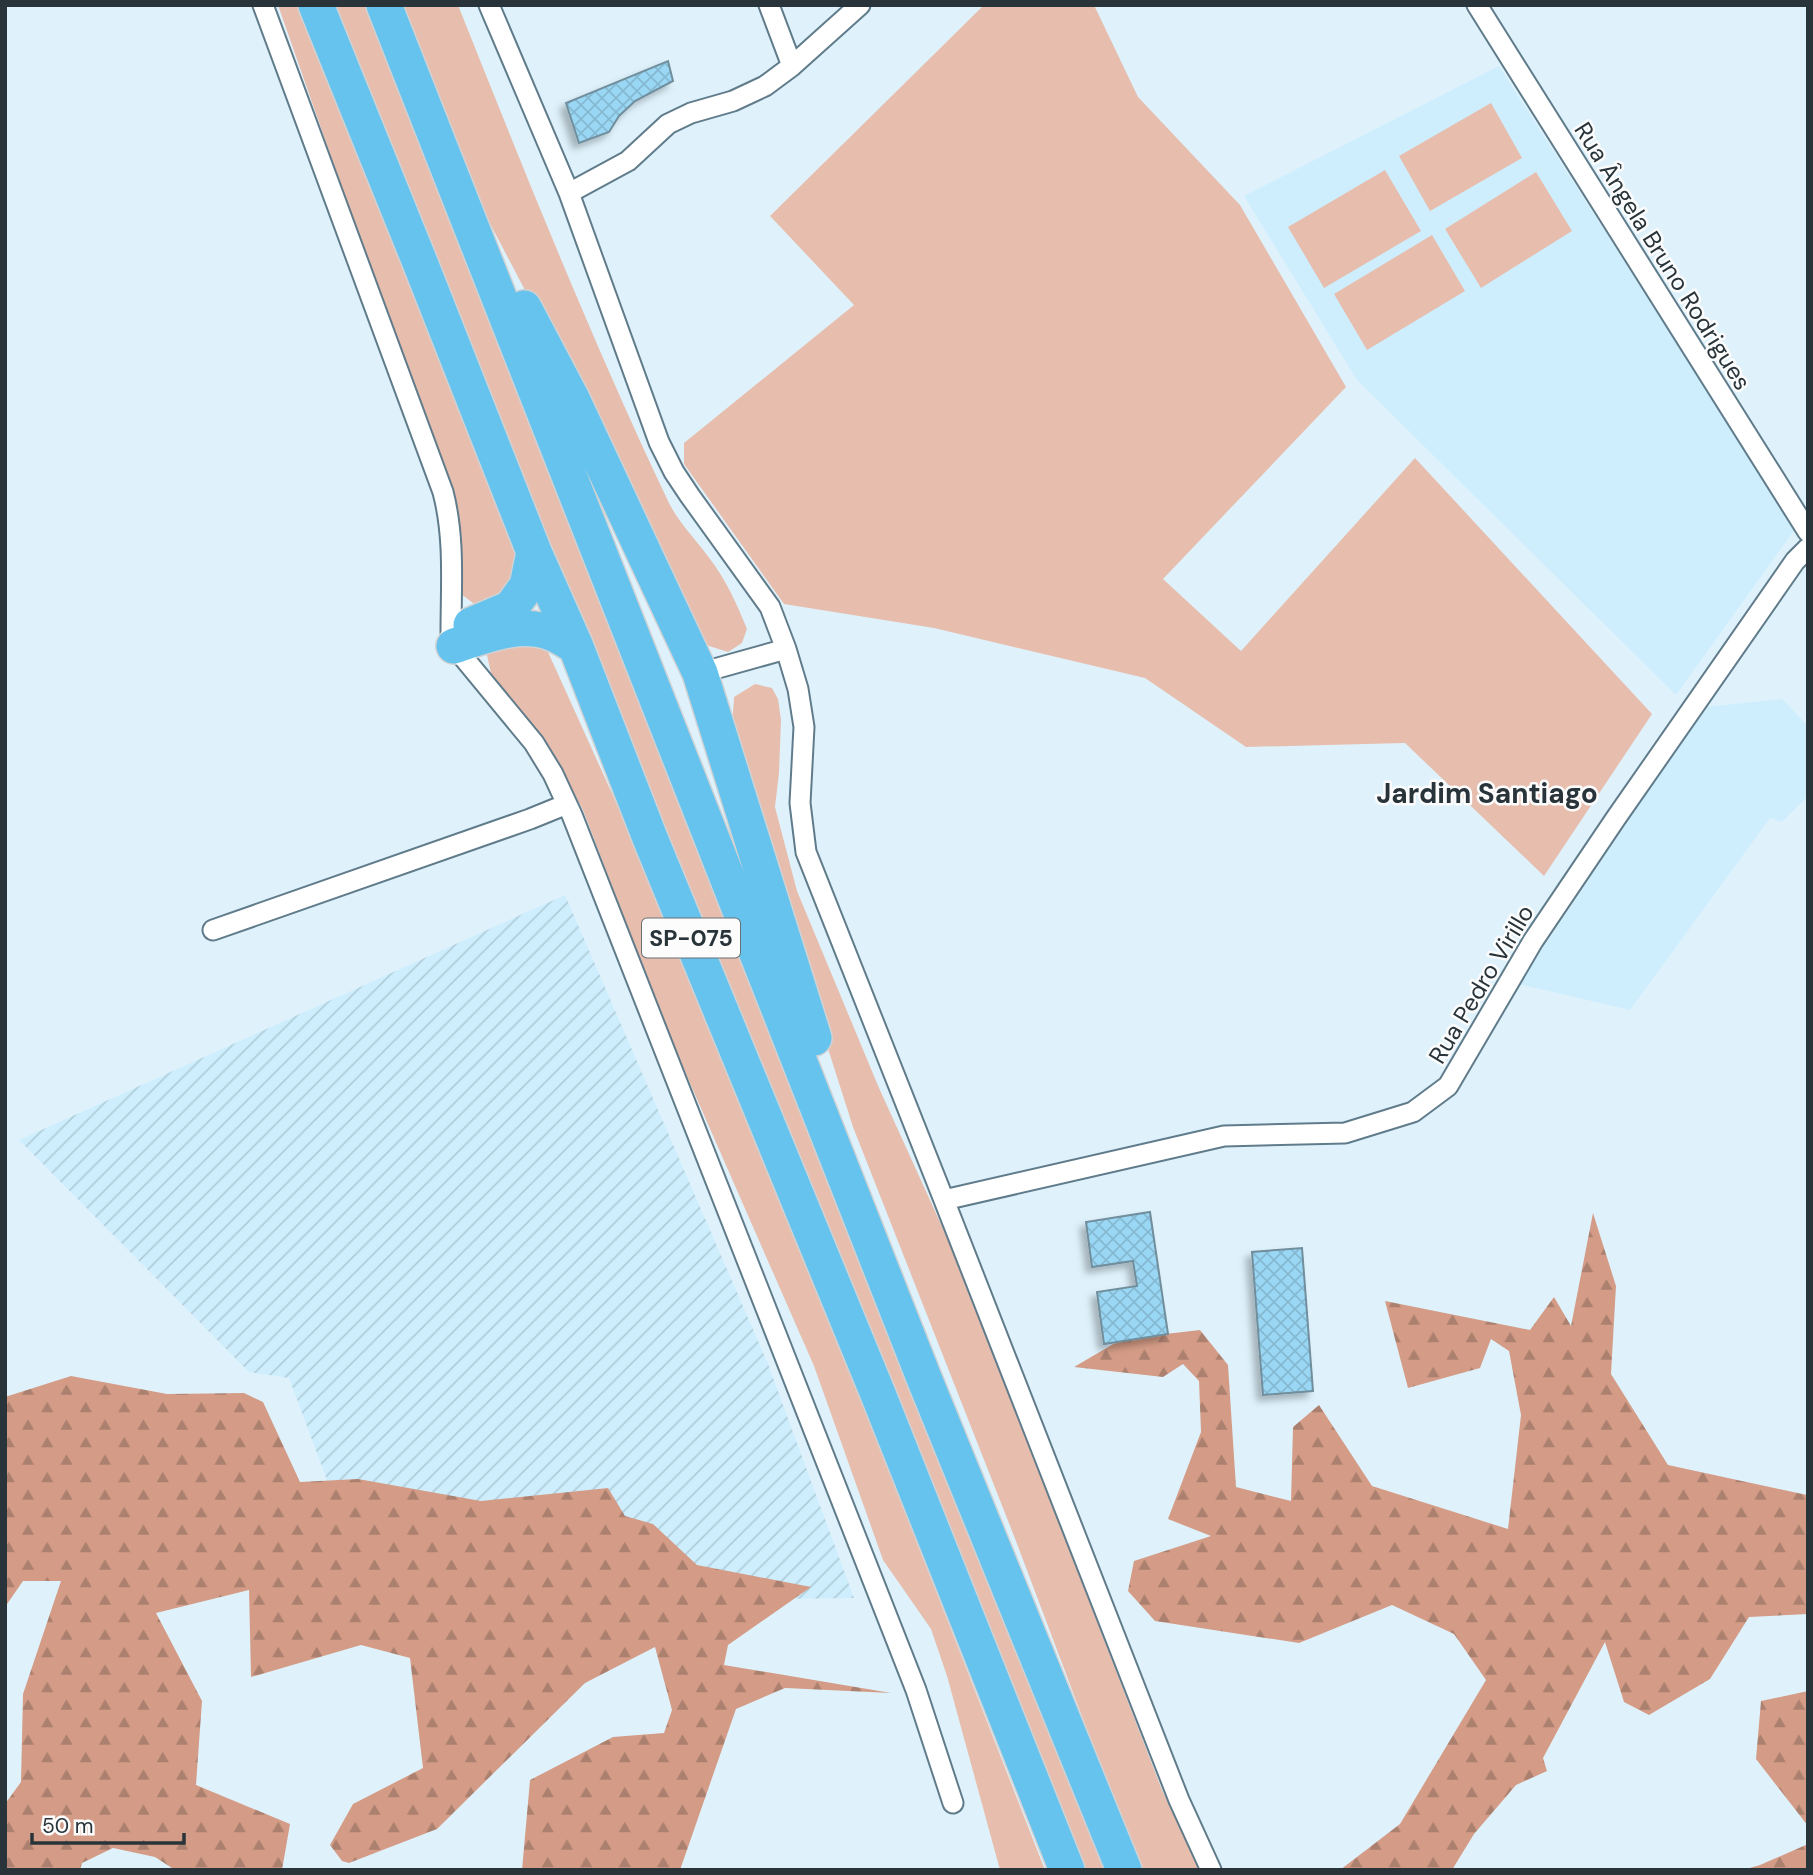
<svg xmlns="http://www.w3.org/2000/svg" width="1813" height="1875" viewBox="0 0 1813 1875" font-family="'DM Sans',sans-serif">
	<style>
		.built { fill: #ceeefe }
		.industrial { fill: url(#industrial-furrows) }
		.green { fill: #e7beae }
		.forest { fill: url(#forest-firs) }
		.building { fill: url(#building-cross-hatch); stroke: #718e9d; stroke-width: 2; filter: url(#shadow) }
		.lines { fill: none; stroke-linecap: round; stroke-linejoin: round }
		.street-casing { stroke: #607c8b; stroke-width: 23 }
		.highway-casing { stroke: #d0d2d4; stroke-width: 38 }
		.street { stroke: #fff; stroke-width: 19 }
		.highway { stroke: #65c3ee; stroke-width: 35 }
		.labels { text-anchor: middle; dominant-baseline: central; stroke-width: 5; stroke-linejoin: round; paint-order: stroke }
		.shield { fill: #fcfcfc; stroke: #687074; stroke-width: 2 }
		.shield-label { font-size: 23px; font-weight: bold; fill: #28343a }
		.street-label { font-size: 24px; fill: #28343a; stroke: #fcfcfc }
		.quarter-label { font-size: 28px; font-weight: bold; fill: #28343a; stroke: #fcfcfc }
	</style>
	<defs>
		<pattern id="industrial-furrows" width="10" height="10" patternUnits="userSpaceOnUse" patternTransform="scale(1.75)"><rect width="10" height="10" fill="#ceeefe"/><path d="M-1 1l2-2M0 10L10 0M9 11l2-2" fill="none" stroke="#b1cdda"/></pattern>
		<pattern id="forest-firs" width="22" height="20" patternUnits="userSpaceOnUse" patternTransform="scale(1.75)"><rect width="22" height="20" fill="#d49c86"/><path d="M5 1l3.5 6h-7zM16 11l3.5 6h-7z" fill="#ac806f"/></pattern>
		<pattern id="building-cross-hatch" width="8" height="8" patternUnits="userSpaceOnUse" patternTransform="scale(1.75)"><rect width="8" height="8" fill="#9ad7f4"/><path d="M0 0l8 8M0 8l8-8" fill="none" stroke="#85b9d2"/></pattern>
		<filter id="shadow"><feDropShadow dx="-5.5" dy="5.5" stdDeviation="3.5" flood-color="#0004"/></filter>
	</defs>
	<rect width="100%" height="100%" fill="#dff2fc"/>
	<path class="built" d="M1499,66L1795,529L1676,695L1357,380L1244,196Z
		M1782,699L1808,726V796L1782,822L1770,818L1630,1010L1519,984L1705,707Z"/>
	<path class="industrial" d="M565,895L768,1364L854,1598L785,1599L349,1539L289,1378L249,1372L19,1140Z"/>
	<path class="green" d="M278,5H305L512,538L518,572L501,605L481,609L461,594L462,537L449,482L371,271Z
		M330,5H370L1109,1870H1084L809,1194Z
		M395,5H458C525,173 592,341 669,503C679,523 697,541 710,559C726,580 737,604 747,629L742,643L728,652L709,646L690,628L528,296L442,132Z
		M984,5H1094L1138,97L1240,205L1346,387L1163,579L1241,651L1415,458L1652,714L1544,876L1405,743L1246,747L1145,678L934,628L784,604L684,464V443L854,305L770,216Z
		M1491,103L1522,158L1430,211L1399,156Z
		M1385,170L1421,231L1324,288L1288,227Z
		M1536,172L1572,231L1481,288L1445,229Z
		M1432,235L1465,291L1367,350L1334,294Z
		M525,640L548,652L702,992L1045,1870H1000L947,1676L931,1629L883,1560L814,1366L668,1033L583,810L548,746L491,673L486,651Z
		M755,684L772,688L778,699L781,720L779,773L775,807L797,891L879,1088L960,1266L1162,1790L1200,1870H1140L1014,1536L853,1127L731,745L734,697Z"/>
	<path class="forest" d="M1593,1213L1616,1286L1611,1374L1668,1465L1807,1495L1808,1614L1749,1617L1710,1679L1649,1715L1624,1702L1605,1642L1543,1758L1547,1771L1516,1785L1474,1834L1452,1870H1340L1400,1824L1486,1680L1454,1634L1392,1605L1299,1643L1155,1621L1128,1591L1134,1561L1211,1536L1168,1519L1201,1432L1199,1381L1183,1364L1163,1377L1074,1367L1122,1339L1200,1330L1228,1365L1236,1487L1291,1501L1293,1427L1319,1405L1372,1486L1508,1529L1521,1415L1509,1351L1491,1339L1480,1368L1408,1388L1385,1301L1530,1330L1554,1297L1571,1326Z
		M71,1376L167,1394L244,1393L263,1402L300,1482L358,1479L481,1501L608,1488L625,1516L653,1524L697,1565L811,1587L728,1645L724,1665L891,1693L785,1688L736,1709L680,1870H522L530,1780L613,1737L664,1733L672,1710L655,1647L585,1683L437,1829L349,1863L342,1861L330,1845L353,1804L423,1768L410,1658L361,1645L251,1677L249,1590L156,1613L202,1701L196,1785L290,1824L282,1870H175L155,1857L113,1848L82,1863L80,1870H5V1804L21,1782L23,1694L61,1581H23L5,1607V1397Z
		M1808,1691V1826L1756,1759L1761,1701Z
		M1808,1844V1870H1743L1760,1865Z"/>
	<path class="building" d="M668,61L673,81L635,101L619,116L609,132L579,143L566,103Z
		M1150,1212L1168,1334L1104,1344L1097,1292L1137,1286L1133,1261L1092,1267L1086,1222Z
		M1302,1248L1313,1391L1263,1395L1252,1252Z"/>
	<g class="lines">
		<defs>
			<path id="street" d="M263,5L443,492C455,538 451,585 451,632L454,646L534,743L553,774L572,815L916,1690L953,1803
				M489,5L569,193L659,442L674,472L690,496L770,607L786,649L798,689L804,727L800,803L806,852L944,1200L1179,1800L1211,1870
				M769,5L792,66
				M1477,5L1808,532
				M569,193L628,161L668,124L691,113L733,101L765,86L792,66L860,5
				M700,673L786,649
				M213,930L530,819L567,804
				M944,1200L1224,1136L1345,1133L1413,1112L1448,1086L1533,941L1616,818L1795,561L1808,548"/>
			<path id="highway" d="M316,5L419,260L534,552L576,647L650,838L878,1394L1067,1870
				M384,5L924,1378L1124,1870
				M524,308L572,399L700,673L814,1038
				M471,625L511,608L527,586L534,552
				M454,646C484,636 520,621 551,633C560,636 568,642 576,647"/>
		</defs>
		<use href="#street" class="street-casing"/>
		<use href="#highway" class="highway-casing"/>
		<use href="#street" class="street"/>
		<use href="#highway" class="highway"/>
	</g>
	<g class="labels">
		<rect class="shield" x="642" y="918.5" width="98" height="39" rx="5"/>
		<g class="shield-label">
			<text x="691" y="938">SP-075</text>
		</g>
		<g class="street-label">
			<text transform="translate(1663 256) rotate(58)">Rua Ângela Bruno Rodrigues</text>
			<text transform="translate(1481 984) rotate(-59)">Rua Pedro Virillo</text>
		</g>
		<g class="quarter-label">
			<text x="1487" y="793">Jardim Santiago</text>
		</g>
	</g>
	<rect width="1813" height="1875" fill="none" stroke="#28343a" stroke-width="14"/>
	<path d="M32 1833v10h152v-10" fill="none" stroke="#28343a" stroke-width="3.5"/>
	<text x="42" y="1833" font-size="21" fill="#28343a" stroke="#fcfcfc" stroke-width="5" paint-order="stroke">50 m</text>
</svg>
